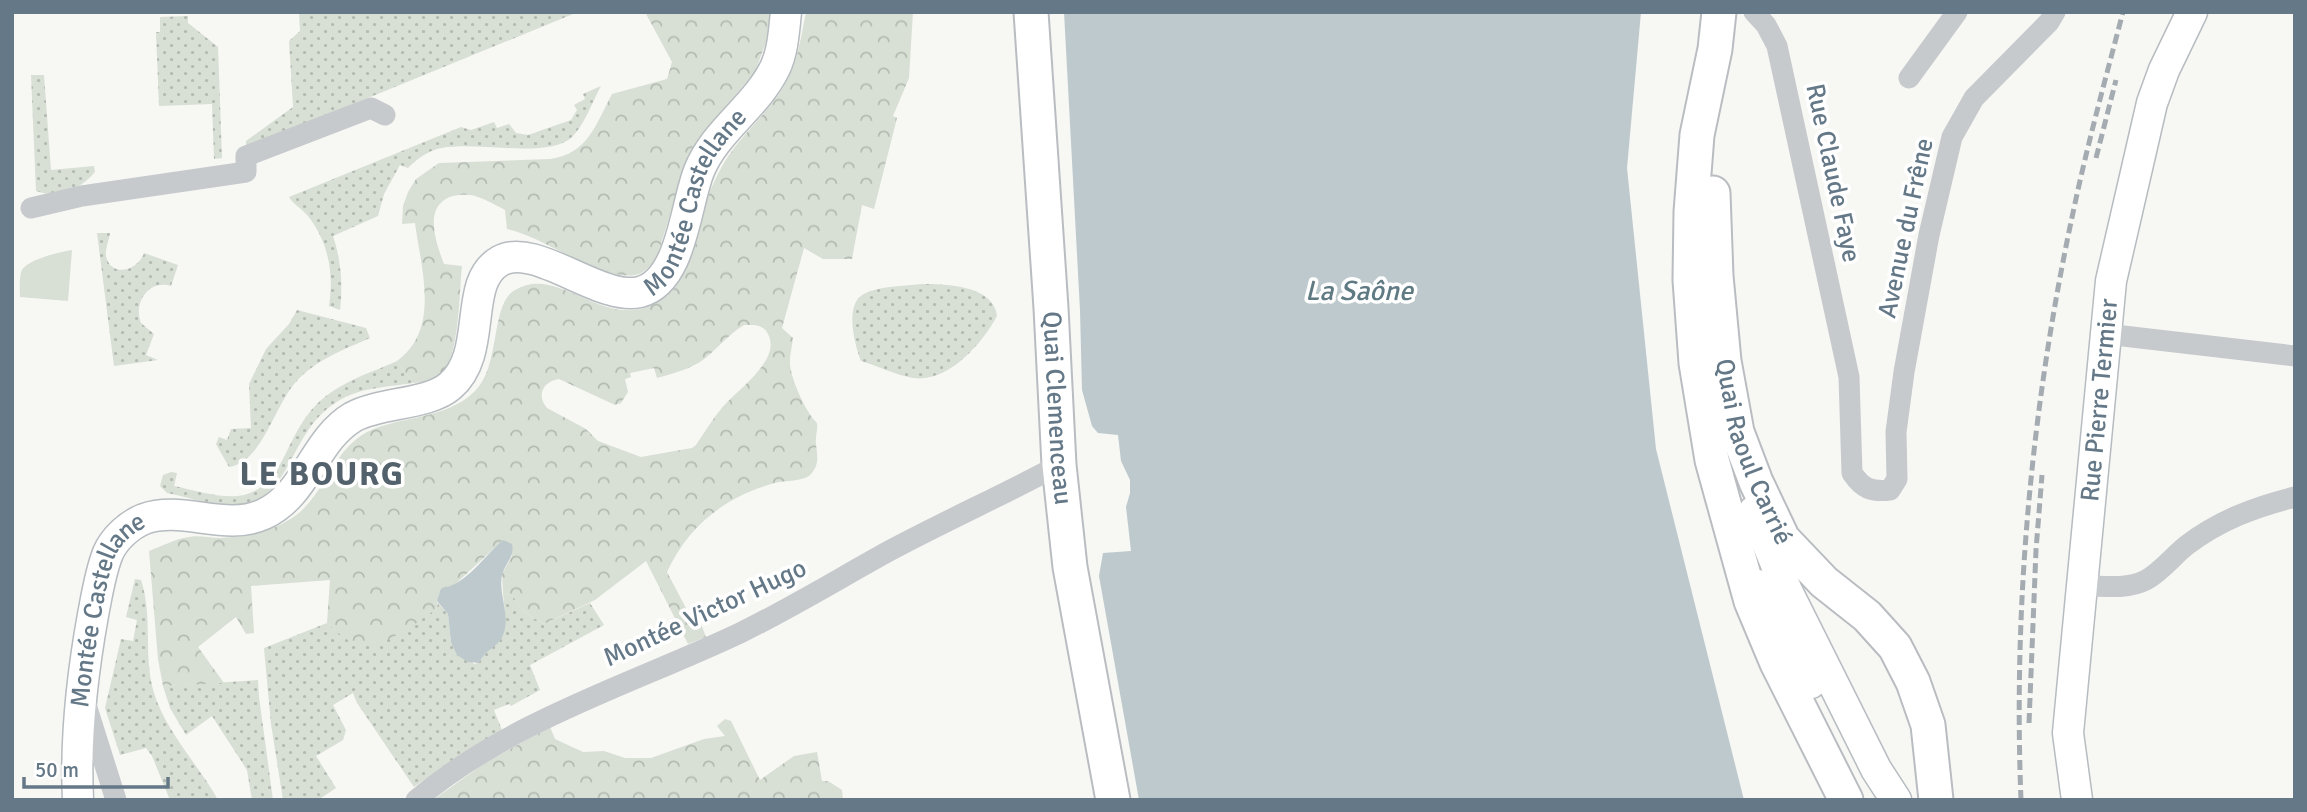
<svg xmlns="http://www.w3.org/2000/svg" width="2307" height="812" viewBox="0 0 2307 812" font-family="Signika,sans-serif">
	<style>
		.grass { fill: url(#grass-dots) }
		.forest { fill: url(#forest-crowns); fill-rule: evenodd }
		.park { fill: #d8dfd4 }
		.water { fill: #bdc9cd }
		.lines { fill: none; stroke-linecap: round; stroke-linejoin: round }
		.secondary-casing { stroke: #b6bcc0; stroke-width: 33 }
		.primary-casing { stroke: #b9bdc1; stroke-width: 37 }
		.street { stroke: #c6cacd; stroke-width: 21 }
		.secondary { stroke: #fff; stroke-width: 30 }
		.primary { stroke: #fff; stroke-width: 33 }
		.rail { stroke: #a4abb1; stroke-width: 5; stroke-dasharray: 10 5; stroke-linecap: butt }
		.labels { text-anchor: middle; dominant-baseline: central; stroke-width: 7; stroke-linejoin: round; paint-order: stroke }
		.street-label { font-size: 26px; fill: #647887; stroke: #fff }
		.water-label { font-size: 28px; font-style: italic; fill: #5f7a83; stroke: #fff }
		.district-label { font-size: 33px; font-weight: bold; letter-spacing: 2px; fill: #52616b; stroke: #fff }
	</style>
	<defs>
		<pattern id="grass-dots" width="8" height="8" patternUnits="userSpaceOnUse" patternTransform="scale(1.75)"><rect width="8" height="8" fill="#d8dfd4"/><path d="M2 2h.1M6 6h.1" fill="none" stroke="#b3bab2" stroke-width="1.8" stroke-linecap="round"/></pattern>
		<pattern id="forest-crowns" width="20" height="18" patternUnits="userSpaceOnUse" patternTransform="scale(1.75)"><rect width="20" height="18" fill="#d8dfd4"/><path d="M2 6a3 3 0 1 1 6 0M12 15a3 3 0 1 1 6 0" fill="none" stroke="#b3bab2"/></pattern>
	</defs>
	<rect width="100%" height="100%" fill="#f7f7f4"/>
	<path class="grass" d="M299,12H578L246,148V141L293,107L289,41L300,31Z
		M188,16V23L218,47L222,158L214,159L212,104L159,106L156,32H160V17Z
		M31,75H44L51,170L94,166L95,172C80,190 58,199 36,191Z
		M601,86C592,102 585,124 572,137C546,161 468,138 434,150C424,154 416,160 408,168L400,165L384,194L378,216L333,236C341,261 343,283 340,310L329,306C334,274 329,243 308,216C302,209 293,204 289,197L461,127L471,130L494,122L497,128L509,124L516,133L528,135L571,120L577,110L574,105L585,99L583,94Z
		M97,233H110C109,240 105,249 106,256C111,279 139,270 144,253L178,265L171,286C148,279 133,304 141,323L154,334L146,355L158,360L114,366Z
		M922,284C945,284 994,285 997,316C982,344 948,383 913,378C895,375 878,366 861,361C855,346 845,308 861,296C873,286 907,286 922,284Z
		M297,310L366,328L370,338C343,350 315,360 295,383C274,407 262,462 229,467L216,444L219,437L227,440L231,429L251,428L249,384L266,349L289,324Z
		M397,361L413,383C389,387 362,387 340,400C328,407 317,417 309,429C289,457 281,499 240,505C217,509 190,497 167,493L160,486L163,475L171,472L177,473L174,486C225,497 257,512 285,455C294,437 302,419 316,405C339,382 368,374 397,361Z
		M135,579L141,580C153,616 143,656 154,693C166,732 198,764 218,800H170L152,756L146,748L120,755L105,708L121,639L133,641L137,620L126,617Z
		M503,593C516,594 516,603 524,611C529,616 538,620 544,624L590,603L604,625L530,665L540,690L511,706L509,704L494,710L502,730L454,759L414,787L357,703L353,693L333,705L346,730L343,740L316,756L336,788L318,800H283L271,724L264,648L327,623L340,634L354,643L408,628L436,609L438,603L448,614L451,642L474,664L478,663L483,653L499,642L505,614Z
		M258,680L259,697L273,800H252L247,770L212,716L186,735L170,708L163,686Z"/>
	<path class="forest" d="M645,12H771L766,42L755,72L712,122L686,163L656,260C651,265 646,271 639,274C606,285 544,236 507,229L505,210C496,205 485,199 475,196C468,194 459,195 453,196C422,205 436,243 444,264L462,266C459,292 460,362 439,377C432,382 421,382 413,383L397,361C441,329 421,269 415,223L402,224L403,206L408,192L416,179L439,163L550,159C588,154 596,124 612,94L667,79L672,62Z
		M806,12H913L909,78L893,116L897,118L874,209L862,205L852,259H823L804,248L782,328L793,338C792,346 790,354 790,361C789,376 806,413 817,423C818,430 815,437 816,444C817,455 820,464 811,474C804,482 785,480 775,483C726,496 688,526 667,572L688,612L701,624L706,637L688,644L646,561L595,600L544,624C538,620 529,616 524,611C516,603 516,594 503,593L502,574L512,556L503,540L437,601L438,605L436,609C416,623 379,653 354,643C344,639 336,631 327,623L330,580L251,586L254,633L246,634L236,617L198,647L224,683L163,686L158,659L149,551C162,546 175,539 189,537C198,535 210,538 220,538C246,537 274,531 295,516C326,493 332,451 367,432C402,415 446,420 475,391C501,366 490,304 515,290C555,266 594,319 641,309C654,306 668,297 676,286C687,271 691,250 697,232C702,212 709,191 719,172C735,140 764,118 783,88C797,65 801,38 806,12ZM744,325C754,325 763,324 768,334C782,361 735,391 721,409C712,420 704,433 696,445L692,448L641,457L598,441L586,429L547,408C536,396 543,381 559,379L615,405L621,403L628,392L625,379L631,377L630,373L654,368L657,378C671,374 687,370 700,362C716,351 727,335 744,325Z
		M725,719L731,721L760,780L794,756L817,752L822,781H828L842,790L843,800H433L485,763L550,727L555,739L583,752L604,751L625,758H651L704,739L725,736L717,726Z"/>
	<path class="park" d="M72,250L68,301L20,297C20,290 19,281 21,273C23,260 60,252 72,250Z"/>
	<path class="water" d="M1064,12H1641L1627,168L1656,449L1744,800H1139L1099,576L1103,553L1131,551L1126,507L1130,493V480L1121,461L1118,435L1098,433L1092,426L1082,390L1080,310Z
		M503,540L512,544C515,557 505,563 502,575C498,594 511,616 503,635C499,647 486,648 479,663L468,662L457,655L451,642L448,614L437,601L441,589C467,584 484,556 503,540Z"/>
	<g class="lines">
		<defs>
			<g id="secondary">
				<path d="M1754,511L1787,591L1876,769L1896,800"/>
				<path d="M1758,585L1811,683"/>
				<path id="s1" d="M78,800C75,738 82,676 93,615C97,595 100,573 108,553C114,539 129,525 144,519C183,505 225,532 264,514C307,494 314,440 353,417C380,402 428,405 450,386C489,353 462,282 500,261C535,241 600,302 640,292C682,281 685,206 699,171C715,131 756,107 775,68C783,51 784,31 786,12"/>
				<path id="s2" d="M2077,800L2068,733L2111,281L2152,103L2164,70L2192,12"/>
			</g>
			<g id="primary">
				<path id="s3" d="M1031,12L1051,308L1059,465L1070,567L1113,800"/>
				<path d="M1719,12L1715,49L1697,135L1691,212L1690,280L1696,363L1712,460L1751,601L1777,663L1846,800"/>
				<path id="s4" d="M1713,193L1716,276L1724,361L1737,432L1756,482L1783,539L1824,582L1867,616L1895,647L1913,682L1928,725L1936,800"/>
			</g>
		</defs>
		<use href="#secondary" class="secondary-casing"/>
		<use href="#primary" class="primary-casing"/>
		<path class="street" d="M1754,12L1766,25L1777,46L1849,377L1852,473C1863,489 1871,492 1890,490L1897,479L1896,432L1904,372L1929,235L1952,137L1974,98L2049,22L2055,12
			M1909,78L1957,12
			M31,208L82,196L246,172V156L371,108L385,115
			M2106,334L2295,356
			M2082,585C2103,586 2127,590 2146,580C2161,572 2174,555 2187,545C2220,520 2255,507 2295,497
			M86,705L116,800
			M416,800C511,720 630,685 740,633C791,608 840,578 889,551C945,521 1003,495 1059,465"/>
		<use href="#secondary" class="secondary"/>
		<use href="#primary" class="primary"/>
		<path class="rail" d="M2096,158L2116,80
			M2029,723L2036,550L2042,475
			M2021,800C2013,602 2032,402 2074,208C2088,142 2106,77 2123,12"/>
	</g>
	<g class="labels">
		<g class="street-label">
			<text transform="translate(1833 173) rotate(78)">Rue Claude Faye</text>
			<text stroke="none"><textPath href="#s1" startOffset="1054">Montée Castellane</textPath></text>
			<text transform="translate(1906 228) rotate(-78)">Avenue du Frêne</text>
			<text stroke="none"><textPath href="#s2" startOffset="402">Rue Pierre Termier</textPath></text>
			<text stroke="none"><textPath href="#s3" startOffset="397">Quai Clemenceau</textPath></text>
			<text stroke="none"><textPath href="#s4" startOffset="264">Quai Raoul Carrié</textPath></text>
			<text transform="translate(705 613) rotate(-25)">Montée Victor Hugo</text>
			<text stroke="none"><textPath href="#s1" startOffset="196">Montée Castellane</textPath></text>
		</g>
		<g class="water-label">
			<text x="1359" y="291">La Saône</text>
		</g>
		<g class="district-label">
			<text x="322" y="474">LE BOURG</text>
		</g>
	</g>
	<rect width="2307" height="812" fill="none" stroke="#647887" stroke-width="28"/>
	<path d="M24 777v10h144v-10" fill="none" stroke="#647887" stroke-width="3.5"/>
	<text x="35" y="777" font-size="21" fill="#647887" stroke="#ffffff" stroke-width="5" paint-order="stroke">50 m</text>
</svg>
